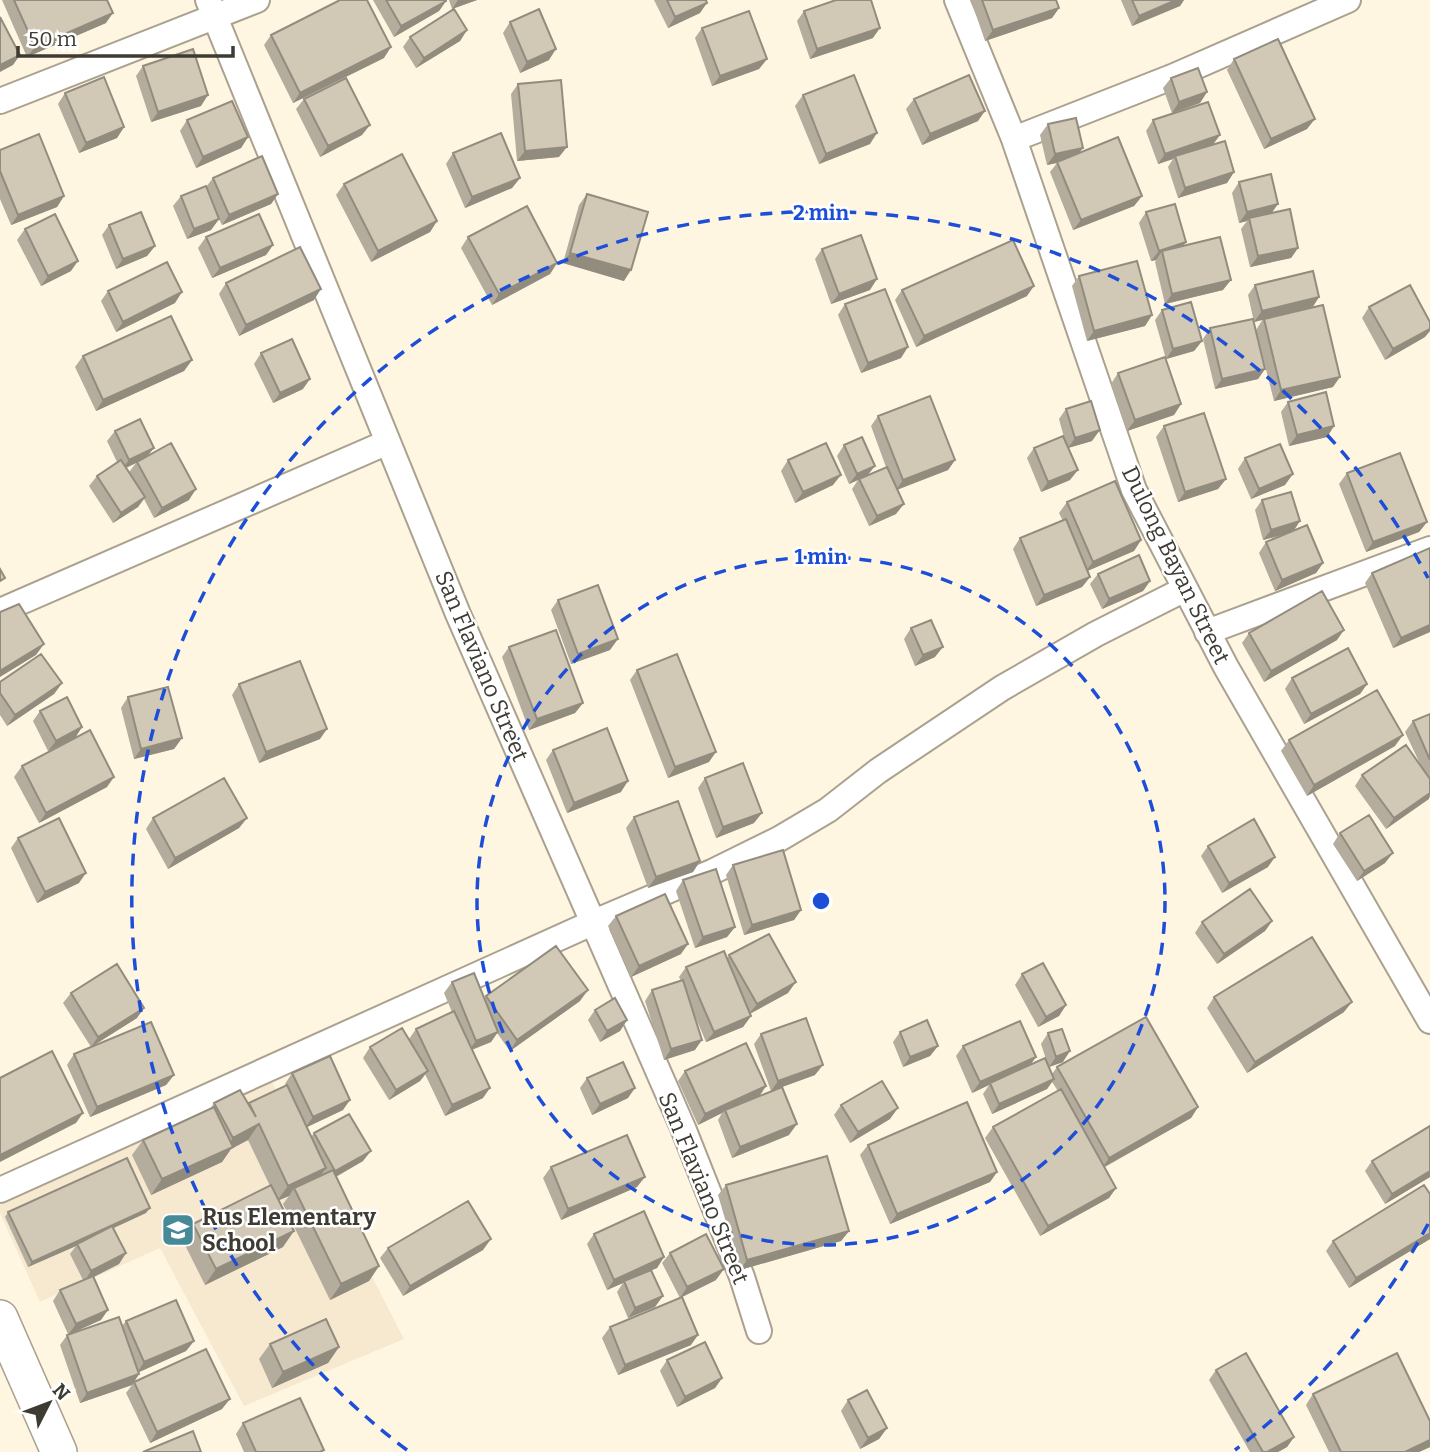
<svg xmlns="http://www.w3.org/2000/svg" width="1430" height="1452" viewBox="0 0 1430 1452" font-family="Bitter,serif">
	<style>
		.built { fill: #f6e9cf }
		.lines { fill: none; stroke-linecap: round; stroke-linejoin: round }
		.street-casing { stroke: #aaa18f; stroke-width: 28 }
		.secondary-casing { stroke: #aaa18f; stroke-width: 38 }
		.street { stroke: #fff; stroke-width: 24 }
		.secondary { stroke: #fff; stroke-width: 35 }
		.wall { fill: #b4ac9c; fill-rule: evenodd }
		.shaded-wall { fill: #928c7f }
		.building { fill: #d1c8b5; stroke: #928c7f; stroke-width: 2 }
		.ring { fill: none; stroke: #1d4ed8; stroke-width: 3.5; stroke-dasharray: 12 9 }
		.labels { text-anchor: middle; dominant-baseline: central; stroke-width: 5; stroke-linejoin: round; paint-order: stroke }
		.street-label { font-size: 23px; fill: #3e3b33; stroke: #fff }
		.poi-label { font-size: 23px; font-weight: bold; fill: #3e3b33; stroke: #fff; text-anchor: start }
		.centre { fill: #1d4ed8; stroke: #fff; stroke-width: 3.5 }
		.ring-label { font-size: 21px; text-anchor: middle; font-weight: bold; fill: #1d4ed8; stroke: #fff; stroke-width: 5; stroke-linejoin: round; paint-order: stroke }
	</style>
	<rect width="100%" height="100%" fill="#fff6e2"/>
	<path class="built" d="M272,1082L404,1339L244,1406L160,1248L40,1302L0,1213V1205Z"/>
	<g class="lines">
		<defs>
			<path id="street" d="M208,0L458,614L683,1128L742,1277L759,1331
				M957,0L1014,139L1134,490L1226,667L1430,1021
				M0,101L257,0
				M1014,139L1172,77L1348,0
				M0,611L388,442
				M1207,632L1430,549
				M0,1190L592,923L712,872L779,839L828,810L878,771L1002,688L1096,634L1185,589"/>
			<path id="secondary" d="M0,1318L59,1452"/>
		</defs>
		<use href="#street" class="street-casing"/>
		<use href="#secondary" class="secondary-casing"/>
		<use href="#street" class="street"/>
		<use href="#secondary" class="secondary"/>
	</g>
	<path class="wall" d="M2,0H107L106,23L27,57Z
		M373,0H446V1L439,11L394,37Z
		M449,0H477L452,9Z
		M654,0H706L700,13L668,28Z
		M971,0H1056L1059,8L1052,18L985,41Z
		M1121,0H1184L1180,6L1132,26Z
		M804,11L873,38L810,59L797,21Z
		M510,22L549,60L520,73L503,33Z
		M702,28L767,59L759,69L712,86L695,38Z
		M467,30L460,41L416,68L403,47L410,37Z
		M271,35L384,58L293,103L264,45Z
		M1234,59L1307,129L1264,149L1227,70Z
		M143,66L201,106L151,122L136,76Z
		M1171,78L1207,92L1200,103L1172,113L1163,88Z
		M518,84L559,157L517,161L511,94Z
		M65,93L124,127L117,138L79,153L58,104Z
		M803,95L870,144L819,164L795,106Z
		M304,99L362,135L320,157L296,109Z
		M914,99L978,121L922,145L906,109Z
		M187,120L248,137L241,148L196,168L180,131Z
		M1153,120L1213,145L1234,172L1227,183L1178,198L1168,167L1173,159L1158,164L1146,131Z
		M1048,124L1079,153L1142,196L1134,206L1073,230L1050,172L1057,163L1047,165L1040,135Z
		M0,150L64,196L57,207L11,225L0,199Z
		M453,153L520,178L512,188L465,208L446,164Z
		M213,178L278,194L271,204L222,225L217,215L219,219L211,230L187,239L173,206L181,196L206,187Z
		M1239,182L1272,213L1298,248L1291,258L1250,267L1241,229L1247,221L1239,223L1232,193Z
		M344,184L437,221L430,232L371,262L336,195Z
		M587,194L624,281L563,263L579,205Z
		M1146,212L1186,242L1183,246L1223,290L1165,304L1155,262L1156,260L1151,261L1139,223Z
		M109,225L155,246L147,256L116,269L102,235Z
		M25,229L71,271L41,286L17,240Z
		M206,237L273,245L266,255L212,278L198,248Z
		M468,237L557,263L550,274L492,305L461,248Z
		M822,249L870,290L831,304L815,259Z
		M1079,276L1152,315L1145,326L1087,341L1072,286Z
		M226,283L314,300L239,336L219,294Z
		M1255,285L1319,297L1312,308L1333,387L1274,401L1256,330L1263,319L1254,322L1248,295Z
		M902,290L1027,296L916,347L895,300Z
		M108,291L175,303L116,332L101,301Z
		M845,304L901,358L861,373L838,315Z
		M1369,307L1425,337L1385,360L1362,318Z
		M1162,310L1202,341L1194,351L1166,359L1155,320Z
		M1210,328L1265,369L1258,379L1215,389L1203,339Z
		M261,353L303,389L273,403L254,364Z
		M83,356L192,360L184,371L96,411L75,367Z
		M1118,373L1181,404L1174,415L1127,431L1111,384Z
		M1288,402L1334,426L1327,437L1289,446L1281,412Z
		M1066,409L1092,441L1068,448L1070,480L1041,492L1027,458L1034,448L1065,441L1059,419Z
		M878,416L955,460L948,470L897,490L896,514L869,526L852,489L858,480L849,484L837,456L844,445L868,475L886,467L871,426Z
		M1164,426L1226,479L1218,489L1178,502L1156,437Z
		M115,431L148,456L189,500L154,518L144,499L138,507L113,523L89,486L97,476L117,462L107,441ZM136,463L129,472L126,468Z
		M1245,458L1285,485L1251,499L1238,469Z
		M788,460L833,485L795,503L781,471Z
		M1347,473L1427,522L1419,532L1366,552L1339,484Z
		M1262,500L1294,530L1323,563L1316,573L1275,591L1259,553L1266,542L1286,534L1263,540L1255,510Z
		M1067,502L1141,540L1134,551L1087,571L1090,577L1082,587L1036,606L1013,549L1020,538L1063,521L1059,513Z
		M1430,548V632L1393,648L1365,583L1372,573Z
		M1098,574L1150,581L1143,591L1102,609L1090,584Z
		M558,600L610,650L571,664L551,610Z
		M911,628L935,657L915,666L904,639Z
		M1249,633L1337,640L1264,682L1242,643Z
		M509,647L583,703L575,713L529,730L502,657Z
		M637,670L709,762L668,778L630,680Z
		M1292,678L1367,684L1360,694L1304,724L1285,689Z
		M0,682L62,683L54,694L7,726L0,715Z
		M239,684L320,739L259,763L232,695Z
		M128,697L182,738L174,749L134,759L121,708Z
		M40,711L82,727L75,738L48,751L33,721Z
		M1430,714V797L1386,829L1355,786L1362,775L1421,766L1405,732L1413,721Z
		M1289,740L1395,746L1307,796L1281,751Z
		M553,750L621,792L567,813L546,760Z
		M22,766L107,787L39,823L14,777Z
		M705,778L754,823L716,838L698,788Z
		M634,817L700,861L693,872L648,888L626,828Z
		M153,818H247L239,828L168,869L146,829Z
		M1340,833L1385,863L1357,881L1333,844Z
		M18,838L79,883L37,903L11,848Z
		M1208,846L1268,867L1222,893L1201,856Z
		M733,865L801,910L794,920L744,935L726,875Z
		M683,880L735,927L727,937L695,948L676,891Z
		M616,916L681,954L631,977L608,926Z
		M1272,921L1265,931L1217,964L1195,933L1202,922Z
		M729,955L788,993L750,1014L751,1016L743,1027L706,1042L692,1009L695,1050L664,1060L645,1001L652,990L681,981L679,977L686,967L727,959Z
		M1022,974L1066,1005L1059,1016L1038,1027L1015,985Z
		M452,982L484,998L486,996L580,1001L510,1051L497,1033L491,1042L472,1050L483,1098L445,1116L425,1074L420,1081L389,1100L363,1058L370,1047L409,1039L416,1029L452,1012L444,993Z
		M71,993L137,1018L91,1047L63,1003Z
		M1214,997L1344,1012L1247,1073L1207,1008Z
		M595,1010L627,1020L620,1031L600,1042L588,1020Z
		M900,1032L938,1046L930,1056L903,1067L893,1042Z
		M1048,1033L1063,1062L1049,1067L1052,1074L1057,1067L1198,1107L1191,1118L1105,1167L1116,1188L1109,1198L1040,1236L985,1138L993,1127L1058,1091L1052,1082L1047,1089L992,1114L983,1094L989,1085L972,1093L956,1056L963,1046L1031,1065H1048L1041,1044Z
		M761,1034L815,1075L782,1087L789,1135L732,1158L718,1120L722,1113L698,1125L678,1081L685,1071L759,1096L771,1091L754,1044Z
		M74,1054L174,1075L166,1085L90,1117L67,1065Z
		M292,1073L343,1110L307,1127L311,1137L314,1133L363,1161L336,1177L379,1266L369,1281L330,1300L283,1204L289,1196L279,1200L283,1247L205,1285L182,1239L193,1224L270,1186L248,1140L231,1149L222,1162L151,1195L132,1155L143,1140L210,1109L214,1103L249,1104L286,1086L285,1084Z
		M587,1078L628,1098L592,1115L580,1088Z
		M841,1105L890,1119L850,1143L834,1115Z
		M868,1145L997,1172L990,1182L890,1224L860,1155Z
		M1372,1161L1430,1177L1385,1204L1365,1171Z
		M551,1167L637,1187L561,1220L543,1178Z
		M726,1185L849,1231L841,1241L740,1270L718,1195Z
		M1430,1194V1239L1349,1288L1326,1251L1333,1241Z
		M8,1212L146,1213L113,1228L126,1253L119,1264L93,1277L101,1320L71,1333L122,1326L126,1321L194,1341L186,1351L139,1372V1374L134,1382L222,1409L150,1443L126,1393L132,1385L80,1403L60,1345L68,1334L53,1301L60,1290L83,1280L70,1254L76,1246L28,1267L5,1217Z
		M594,1234L664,1257L657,1268L651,1270L655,1307L628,1318L617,1292L623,1283L607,1290L587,1244Z
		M388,1248L483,1250L403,1296L380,1258Z
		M670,1253L716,1280L680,1298L662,1263Z
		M610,1327L691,1345L618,1375L602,1338Z
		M270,1344L339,1347L328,1363L272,1388L259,1359Z
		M667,1360L722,1378L715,1388L677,1407L660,1371Z
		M1216,1370L1294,1437L1287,1447L1278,1452H1250L1209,1380Z
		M1313,1394L1430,1421V1447L1419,1452H1329L1306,1405Z
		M848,1400L887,1428L879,1439L860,1449L841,1411Z
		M243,1423L322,1452H244L236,1434Z"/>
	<path class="shaded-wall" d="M458,0H477L452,9Z
		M1176,0H1184L1180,6L1132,26L1139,16Z
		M446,1L439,11L394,37L401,26Z
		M707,3L700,13L668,28L675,17Z
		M1059,8L1052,18L985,41L993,30Z
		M113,13L106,23L27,57L35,47Z
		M880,28L873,38L810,59L817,49Z
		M467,30L460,41L416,68L424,58Z
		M391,47L384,58L293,103L300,93Z
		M556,49L549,60L520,73L527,62Z
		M20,55L13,65L0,72V65Z
		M767,59L759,69L712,86L720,76Z
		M1207,92L1200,103L1172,113L1179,102Z
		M208,95L201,106L151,122L158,112Z
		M985,111L978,121L922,145L930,134Z
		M1315,119L1307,129L1264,149L1271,139Z
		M370,125L362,135L320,157L328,146Z
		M124,127L117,138L79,153L86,143Z
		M877,133L870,144L819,164L826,154Z
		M1220,135L1212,146L1175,156L1173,159L1158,164L1165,154Z
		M248,137L241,148L196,168L203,157Z
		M567,147L559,157L517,161L525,151Z
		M1083,148L1075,159L1047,165L1055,154Z
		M1234,172L1227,183L1178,198L1185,188Z
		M520,178L512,188L465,208L472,197Z
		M278,194L271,204L222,225L229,215Z
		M64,196L57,207L11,225L18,215Z
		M1142,196L1134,206L1073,230L1081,220Z
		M1278,204L1271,214L1249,218L1247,221L1239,223L1247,212Z
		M219,219L211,230L187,239L194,229Z
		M437,221L430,232L371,262L378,251Z
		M1186,242L1179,252L1162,251L1156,260L1151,261L1159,251Z
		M273,245L266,255L212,278L220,268Z
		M155,246L147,256L116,269L123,259Z
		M1298,248L1291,258L1250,267L1258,256Z
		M570,253L631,270L624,281L563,263Z
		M78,261L71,271L41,286L48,276Z
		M557,263L550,274L492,305L499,294Z
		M877,279L870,290L831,304L839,294Z
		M1231,280L1223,290L1165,304L1172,294Z
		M1034,286L1027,296L916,347L924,336Z
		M321,289L314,300L239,336L246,325Z
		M182,292L175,303L116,332L123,322Z
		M1319,297L1312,308L1254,322L1262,311Z
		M1152,315L1145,326L1087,341L1094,331Z
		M1430,329V331L1425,337L1385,360L1393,349Z
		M1202,341L1194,351L1166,359L1173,349Z
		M908,347L901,358L861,373L868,363Z
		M192,360L184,371L96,411L103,400Z
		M1265,369L1258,379L1215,389L1222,379Z
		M1340,377L1333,387L1274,401L1281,390Z
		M310,379L303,389L273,403L280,393Z
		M1181,404L1174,415L1127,431L1135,420Z
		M1334,426L1327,437L1289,446L1297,435Z
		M1100,430L1092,441L1068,448L1075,438Z
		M154,448L146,458L137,462L136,463L121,470L129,460Z
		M955,460L948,470L896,490L903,480Z
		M875,466L867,476L849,484L857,474Z
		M1078,470L1070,480L1041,492L1048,482Z
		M1293,474L1285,485L1251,499L1259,489Z
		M841,475L833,485L795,503L803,492Z
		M1226,479L1218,489L1178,502L1185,492Z
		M196,489L189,500L154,518L162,508Z
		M145,497L138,507L113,523L121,513Z
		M904,504L896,514L869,526L877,516Z
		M1300,521L1293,532L1263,540L1271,530Z
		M1427,522L1419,532L1366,552L1373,542Z
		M1141,540L1134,551L1085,572L1093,562Z
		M1323,563L1316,573L1275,591L1282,580Z
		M1090,577L1082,587L1036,606L1044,595Z
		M1150,581L1143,591L1102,609L1109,599Z
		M1430,625V632L1393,648L1401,638Z
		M1344,630L1337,640L1264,682L1271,671Z
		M618,639L610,650L571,664L578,654Z
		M44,644L36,655L0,677V671Z
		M943,647L935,657L915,666L923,655Z
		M62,683L54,694L7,726L15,715Z
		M1367,684L1360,694L1304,724L1311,714Z
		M583,703L575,713L529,730L537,719Z
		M82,727L75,738L48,751L56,741Z
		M327,729L320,739L259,763L266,752Z
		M1403,735L1395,746L1307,796L1314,785Z
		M182,738L174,749L134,759L141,749Z
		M716,752L709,762L668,778L675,767Z
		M114,777L107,787L39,823L46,813Z
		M628,781L621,792L567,813L574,803Z
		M1430,793L1429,799L1386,829L1394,818Z
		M762,813L754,823L716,838L723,827Z
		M247,818L239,828L168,869L175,858Z
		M1393,853L1385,863L1357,881L1364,871Z
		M1275,857L1268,867L1222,893L1229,883Z
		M700,861L693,872L648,888L656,877Z
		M86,873L79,883L37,903L45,892Z
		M801,910L794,920L744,935L752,925Z
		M1272,921L1265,931L1217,964L1224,954Z
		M735,927L727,937L695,948L703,937Z
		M688,944L681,954L631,977L639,966Z
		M796,982L788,993L749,1014L757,1004Z
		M588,990L580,1001L510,1051L517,1040Z
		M1352,1002L1344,1012L1247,1073L1255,1062Z
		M1066,1005L1059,1016L1038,1027L1046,1017Z
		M144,1008L137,1018L91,1047L98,1037Z
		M751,1016L743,1027L706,1042L714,1032Z
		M627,1020L620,1031L600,1042L607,1031Z
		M498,1032L491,1042L468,1051L476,1041Z
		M702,1040L695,1050L664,1060L671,1049Z
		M938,1046L930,1056L903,1067L910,1057Z
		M1070,1051L1063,1062L1049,1067L1056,1057Z
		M1036,1057L1029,1067L990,1083L989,1085L972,1093L980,1082Z
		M823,1065L815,1075L771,1091L778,1081Z
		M428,1071L420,1081L389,1100L396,1090Z
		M174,1075L166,1085L90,1117L97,1107Z
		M1054,1079L1047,1089L992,1114L999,1104Z
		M766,1086L759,1097L725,1110L722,1113L698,1125L705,1114Z
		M490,1088L483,1098L445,1116L452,1105Z
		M635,1088L628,1098L592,1115L600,1104Z
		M350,1100L343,1110L305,1128L313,1117Z
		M1198,1107L1191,1118L1102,1168L1109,1158Z
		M898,1108L890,1119L850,1143L858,1132Z
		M83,1113L76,1123L0,1162V1155Z
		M259,1124L248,1140L231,1149L222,1162L151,1195L162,1179L224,1151L233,1138Z
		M797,1124L789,1135L732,1158L740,1147Z
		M371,1151L363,1161L328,1181L335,1171Z
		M326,1168L315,1183L294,1188L289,1196L277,1201L288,1186Z
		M1430,1171V1177L1385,1204L1392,1194Z
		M997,1172L990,1182L890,1224L897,1214Z
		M645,1177L637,1187L561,1220L568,1209Z
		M1116,1188L1109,1198L1040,1236L1048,1226Z
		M150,1208L146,1213L77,1245V1244L76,1246L28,1267L32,1262Z
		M294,1231L283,1247L205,1285L216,1269Z
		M849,1231L841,1241L740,1270L747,1260Z
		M1430,1233V1239L1349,1288L1356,1278Z
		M491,1239L483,1250L403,1296L410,1286Z
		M126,1253L119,1264L84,1282L91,1271Z
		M664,1257L657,1268L625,1282L624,1281L623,1283L607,1290L614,1280Z
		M379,1266L369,1281L330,1300L341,1284Z
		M724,1269L716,1280L680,1298L687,1287Z
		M663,1296L655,1307L628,1318L635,1308Z
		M108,1310L101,1320L68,1335L76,1324Z
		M698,1335L691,1345L618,1375L625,1365Z
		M194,1341L186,1351L137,1373L144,1362Z
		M339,1347L328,1363L272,1388L283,1372Z
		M139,1374L132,1385L80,1403L87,1393Z
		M722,1378L715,1388L677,1407L685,1397Z
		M230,1399L222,1409L150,1443L157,1432Z
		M887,1428L879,1439L860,1449L868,1438Z
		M1294,1437L1287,1447L1278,1452H1267Z
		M1430,1440V1447L1419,1452H1405Z"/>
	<path class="building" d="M14,0H107L113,13L35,47Z
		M340,0H367L391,47L300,93L271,35Z
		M386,0H446V1L401,26Z
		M667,0H706L707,3L675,17Z
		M836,0H871L880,28L817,49L804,11Z
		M982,0H1056L1059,8L993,30Z
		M1132,0H1176L1139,16Z
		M454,9L467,30L424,58L410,37Z
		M539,9L556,49L527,62L510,22Z
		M749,11L767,59L720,76L702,28Z
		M0,17L20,55L0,65Z
		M1278,39L1315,119L1271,139L1234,59Z
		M193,49L208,95L158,112L143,66Z
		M1198,68L1207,92L1179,102L1171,78Z
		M854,75L877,133L826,154L803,95Z
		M969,75L985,111L930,134L914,99Z
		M104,77L124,127L86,143L65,93Z
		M346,78L370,125L328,146L304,99Z
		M561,80L567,147L525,151L518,84Z
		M232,101L248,137L203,157L187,120Z
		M1208,102L1220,135L1165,154L1153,120Z
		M1076,118L1083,148L1055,154L1048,124Z
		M501,133L520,178L472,197L453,153Z
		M39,134L64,196L18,215L0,171V150Z
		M1118,137L1142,196L1081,220L1057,162Z
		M1225,141L1234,172L1185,188L1175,156Z
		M402,154L437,221L378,251L344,184Z
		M262,156L278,194L229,215L213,178Z
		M1271,174L1278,204L1247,212L1239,182Z
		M206,186L219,219L194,229L181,196Z
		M587,194L648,212L631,270L570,253Z
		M1175,204L1186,242L1159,251L1146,212Z
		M527,206L557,263L499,294L468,237Z
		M1290,209L1298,248L1258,256L1249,218Z
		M141,212L155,246L123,259L109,225Z
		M55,214L78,261L48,276L25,229Z
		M259,214L273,245L220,268L206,237Z
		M861,235L877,279L839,294L822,249Z
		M1220,237L1231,280L1172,294L1162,251Z
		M1013,240L1034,286L924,336L902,290Z
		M300,247L321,289L246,325L226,283Z
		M1137,261L1152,315L1094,331L1079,276Z
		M167,262L182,292L123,322L108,291Z
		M1313,271L1319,297L1262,311L1255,285Z
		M1410,285L1430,322V329L1393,349L1369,307Z
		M885,289L908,347L868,363L845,304Z
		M1191,302L1202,341L1173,349L1162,310Z
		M1323,305L1340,377L1281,390L1264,319Z
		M171,316L192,360L103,400L83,356Z
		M1253,319L1265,369L1222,379L1210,328Z
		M292,339L310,379L280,393L261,353Z
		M1165,357L1181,404L1135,420L1118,373Z
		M1326,392L1334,426L1297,435L1288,402Z
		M930,396L955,460L903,480L878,416Z
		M1091,401L1100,430L1075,438L1066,409Z
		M1204,413L1226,479L1185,492L1164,426Z
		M140,419L154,448L129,460L115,431Z
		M1063,436L1078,470L1048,482L1034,448Z
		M862,437L875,466L857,474L844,445Z
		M171,443L196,489L162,508L137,462Z
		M826,443L841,475L803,492L788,460Z
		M1280,444L1293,474L1259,489L1245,458Z
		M1400,453L1427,522L1373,542L1347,473Z
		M121,460L145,497L121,513L97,476Z
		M887,467L904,504L877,516L859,479Z
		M1115,481L1141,540L1093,562L1067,502Z
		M1291,492L1300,521L1271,530L1262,500Z
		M1066,519L1090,577L1044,595L1020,538Z
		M1307,525L1323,563L1282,580L1266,542Z
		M1430,548V625L1401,638L1372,573Z
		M1139,555L1150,581L1109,599L1098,574Z
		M0,569L5,578L0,581Z
		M598,585L618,639L578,654L558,600Z
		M1322,591L1344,630L1271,671L1249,633Z
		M19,604L44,644L0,671V612Z
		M931,620L943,647L923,655L911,628Z
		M556,630L583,703L537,719L509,647Z
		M1348,648L1367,684L1311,714L1292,678Z
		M41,654L62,683L15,715L0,693V682Z
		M677,654L716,752L675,767L637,670Z
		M300,661L327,729L266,752L239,684Z
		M168,687L182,738L141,749L128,697Z
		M1377,690L1403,735L1314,785L1289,740Z
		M67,697L82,727L56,741L40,711Z
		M1430,714V760L1413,721Z
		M607,728L628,781L574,803L553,750Z
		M90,730L114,777L46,813L22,766Z
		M1406,745L1430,779V793L1394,818L1362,775Z
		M743,763L762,813L723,827L705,778Z
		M224,778L247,818L175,858L153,818Z
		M678,801L700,861L656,877L634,817Z
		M1369,815L1393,853L1364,871L1340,833Z
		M59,818L86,873L45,892L18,838Z
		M1254,819L1275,857L1229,883L1208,846Z
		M783,850L801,910L752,925L733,865Z
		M716,869L735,927L703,937L683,880Z
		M1250,889L1272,921L1224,954L1202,922Z
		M665,894L688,944L639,966L616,916Z
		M769,934L796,982L757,1004L729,955Z
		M1312,937L1352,1002L1255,1062L1214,997Z
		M556,946L588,990L517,1040L486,996Z
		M724,951L751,1016L714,1032L686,967Z
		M1043,963L1066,1005L1046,1017L1022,974Z
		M117,964L144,1008L98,1037L71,993Z
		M474,973L498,1032L476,1041L452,982Z
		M683,980L702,1040L671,1049L652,990Z
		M615,998L627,1020L607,1031L595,1010Z
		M454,1011L490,1088L452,1105L416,1029Z
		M1146,1017L1198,1107L1109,1158L1057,1067Z
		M806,1018L823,1065L778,1081L761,1034Z
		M927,1020L938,1046L910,1057L900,1032Z
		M1020,1021L1036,1057L980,1082L963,1046Z
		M151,1022L174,1075L97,1107L74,1054Z
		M402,1028L428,1071L396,1090L370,1047Z
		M1062,1029L1070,1051L1056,1057L1048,1033Z
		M746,1043L766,1086L705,1114L685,1071Z
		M52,1051L83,1113L0,1155V1078Z
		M330,1056L350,1100L313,1117L292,1073Z
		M1045,1058L1054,1079L999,1104L990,1083Z
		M623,1062L635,1088L600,1104L587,1078Z
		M882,1081L898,1108L858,1132L841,1105Z
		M287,1085L326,1168L288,1186L259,1124L233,1138L214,1103L240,1090L256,1117L249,1103Z
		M782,1087L797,1124L740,1147L725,1110Z
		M1061,1089L1116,1188L1048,1226L993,1127Z
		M967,1102L997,1172L897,1214L868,1145Z
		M214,1107L233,1147L162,1179L143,1140Z
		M349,1114L371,1151L335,1171L314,1133Z
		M1430,1126V1171L1392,1194L1372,1161Z
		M627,1135L645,1177L568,1209L551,1167Z
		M827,1156L849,1231L747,1260L726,1185Z
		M127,1158L150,1208L32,1262L8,1212Z
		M333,1170L379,1266L341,1284L294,1188Z
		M271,1185L294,1231L216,1269L193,1224Z
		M1424,1185L1430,1194V1233L1356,1278L1333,1241Z
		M468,1201L491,1239L410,1286L388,1248Z
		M644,1211L664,1257L614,1280L594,1234Z
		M112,1226L126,1253L91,1271L77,1244Z
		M706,1234L724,1269L687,1287L670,1253Z
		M651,1270L663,1296L635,1308L624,1281Z
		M93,1276L108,1310L76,1324L60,1290Z
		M682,1297L698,1335L625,1365L610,1327Z
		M176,1300L194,1341L144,1362L126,1321Z
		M119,1317L139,1374L87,1393L67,1335Z
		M326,1319L339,1347L283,1372L270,1344Z
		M705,1342L722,1378L685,1397L667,1360Z
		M206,1349L230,1399L157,1432L134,1382Z
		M1246,1353L1294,1437L1267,1452H1263L1216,1370Z
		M1397,1353L1430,1421V1440L1405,1452H1341L1313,1394Z
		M867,1390L887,1428L868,1438L848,1400Z
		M300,1398L324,1450L320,1452H256L243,1423Z
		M193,1431L201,1452H143Z"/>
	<g class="ring">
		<circle cx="821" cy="901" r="344"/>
		<path d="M1428 1224A688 688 0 0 1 1235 1450M407 1450A688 688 0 1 1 1428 578"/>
	</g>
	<defs>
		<symbol id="school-square" viewBox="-11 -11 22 22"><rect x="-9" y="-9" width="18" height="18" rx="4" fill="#458a96" stroke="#fff"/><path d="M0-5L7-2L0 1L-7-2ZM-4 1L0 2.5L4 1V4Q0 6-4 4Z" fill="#fff"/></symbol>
	</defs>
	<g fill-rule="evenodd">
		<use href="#school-square" x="159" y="1211" width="38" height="38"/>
	</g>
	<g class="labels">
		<g class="street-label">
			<text transform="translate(1176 565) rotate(64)">Dulong Bayan Street</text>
			<text transform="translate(482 666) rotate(67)">San Flaviano Street</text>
			<text transform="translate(704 1188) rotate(68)">San Flaviano Street</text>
		</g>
		<g class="poi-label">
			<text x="202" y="1217">Rus Elementary<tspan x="202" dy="26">School</tspan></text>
		</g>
	</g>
	<circle cx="821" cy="901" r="10" class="centre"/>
	<g class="ring-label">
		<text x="821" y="220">2 min</text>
		<text x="821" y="564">1 min</text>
	</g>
	<g transform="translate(49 1403) rotate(48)" stroke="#ffffff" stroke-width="5" paint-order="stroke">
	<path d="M0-5L12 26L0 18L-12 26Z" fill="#3e3b33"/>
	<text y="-10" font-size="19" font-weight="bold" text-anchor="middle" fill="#3e3b33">N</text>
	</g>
	<path d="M18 46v10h215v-10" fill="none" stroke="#3e3b33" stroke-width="3.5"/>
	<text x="28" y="46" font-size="21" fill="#3e3b33" stroke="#ffffff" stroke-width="5" paint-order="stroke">50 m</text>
</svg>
